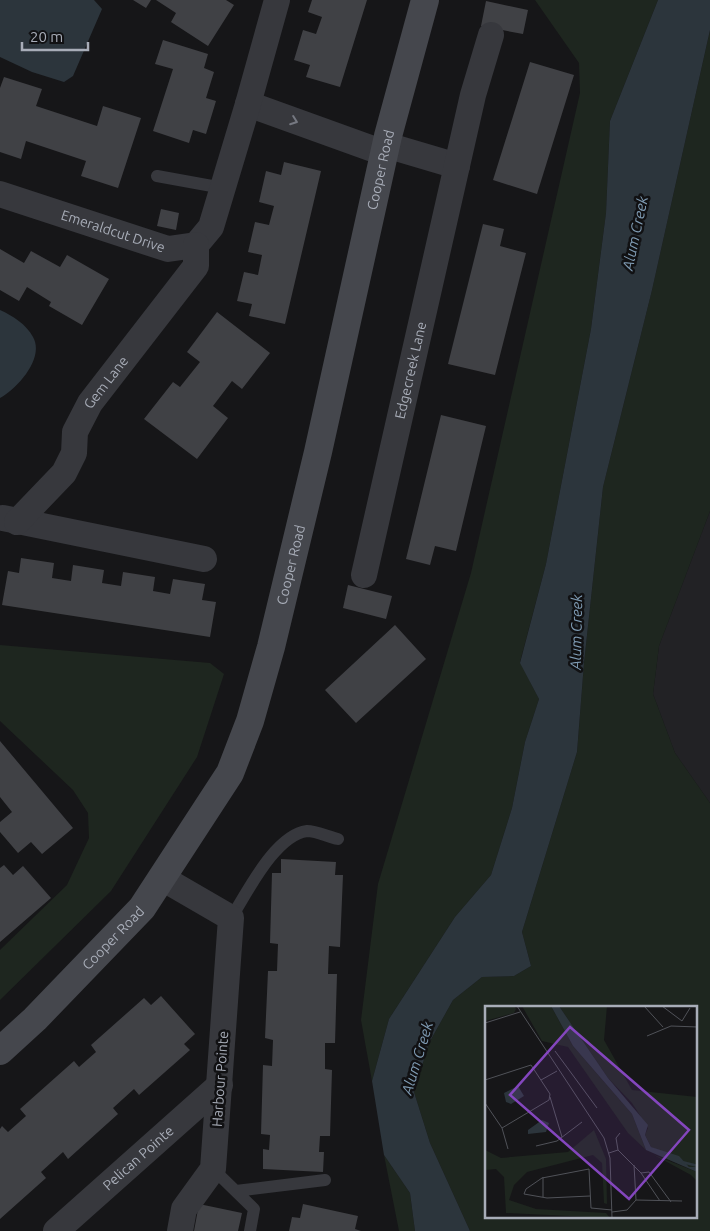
<svg xmlns="http://www.w3.org/2000/svg" width="710" height="1231" viewBox="0 0 710 1231" font-family="Ubuntu,sans-serif">
	<style>
		.built { fill: #222225 }
		.green { fill: #1e261f; fill-rule: evenodd }
		.water { fill: #2c353c }
		.building { fill: #404145 }
		.lines { fill: none; stroke-linecap: round; stroke-linejoin: round }
		.lane { stroke: #37383d; stroke-width: 12 }
		.street { stroke: #37383d; stroke-width: 26 }
		.secondary { stroke: #45474d; stroke-width: 28 }
		.oneway { stroke: #757881 }
		.labels { text-anchor: middle; dominant-baseline: central; stroke-width: 5; stroke-linejoin: round; paint-order: stroke }
		.street-label { font-size: 14px; fill: #a8adb8; stroke: #111113 }
		.water-label { font-size: 15px; font-style: italic; fill: #7f9bb3; stroke: #111113 }
		.inset-river { fill: none; stroke: #2c353c; stroke-width: 2.5 }
		.inset-road { fill: none; stroke: #505258; stroke-width: 1 }
		.view { fill: #8446be; fill-opacity: 0.15; stroke: #8446be; stroke-width: 2.5 }
		.inset-edge { fill: none; stroke: #a8adb8; stroke-width: 2.5 }
	</style>
	<rect width="100%" height="100%" fill="#161618"/>
	<path class="built" d="M710,511V803L675,753L653,694L659,646Z"/>
	<path class="green" d="M535,0H658L610,121L606,213L591,329L546,564L520,662L539,699L525,742L512,808L491,875L455,917L389,1019L372,1081L361,1020L378,884L471,573L580,93L579,63Z
		M710,30V511L659,646L653,694L675,753L710,803V1231H470L430,1143L414,1092L429,1043L453,1000L482,977L514,976L531,966L522,932L577,752L584,663L603,487L652,290ZM486,1007H696V1217H486Z
		M0,645L210,663L224,674L197,757L111,891L0,1000V950L67,885L89,838L88,813L73,790L0,721Z
		M384,1155L410,1193L415,1231H399Z"/>
	<path class="water" d="M0,0H94L102,9L73,76L64,82L32,72L0,57Z
		M658,0H710V30L652,290L603,487L584,663L577,752L522,932L531,966L514,976L482,977L453,1000L429,1043L414,1092L430,1143L470,1231H415L410,1193L384,1155L372,1081L389,1019L455,917L491,875L512,808L525,742L539,699L520,663L546,564L591,329L606,213L610,121Z
		M0,310C13,316 26,324 33,337C45,358 17,389 0,398Z"/>
	<path class="building" d="M133,0H151L146,8Z
		M156,0H226L234,5L208,46L171,22L176,13Z
		M312,0H367L340,87L306,77L310,65L294,60L303,30L316,34L322,17L308,12Z
		M486,1L528,10L523,34L481,26Z
		M163,40L208,54L204,68L214,72L206,98L216,101L206,134L193,130L189,143L153,131L173,69L155,64Z
		M530,62L574,75L537,194L493,180Z
		M4,77L42,89L36,106L97,126L103,106L141,118L118,188L81,176L86,161L26,141L21,159L0,152V88Z
		M284,162L321,171L285,324L249,316L252,304L237,301L244,272L258,275L262,255L248,252L255,222L269,225L274,206L259,202L266,171L281,175Z
		M161,209L179,213L176,230L157,226Z
		M483,224L504,229L500,246L526,253L495,375L448,364Z
		M0,249L24,263L31,251L60,267L67,255L109,279L82,325L49,306L51,302L27,287L19,301L0,290Z
		M217,312L270,353L242,389L232,381L213,406L228,418L197,459L144,419L173,382L180,387L200,362L187,352Z
		M441,415L486,426L456,551L435,546L430,565L406,559Z
		M21,558L54,563L52,578L71,581L73,565L104,570L102,583L121,586L123,572L155,577L153,591L170,594L173,579L205,584L202,600L216,602L210,637L2,605L8,571L19,573Z
		M348,585L392,596L386,619L343,608Z
		M395,625L426,659L356,723L325,690Z
		M0,741L73,828L42,854L31,842L18,853L0,832V822L12,812L0,797Z
		M281,859L336,862L335,875H343L340,947L329,946L328,974H337L335,1043H325V1069L332,1070L330,1136H320L319,1152H324L323,1172L263,1169V1149L269,1150L270,1135L261,1134L263,1065L272,1066L273,1040L265,1038L268,971H277L278,944L270,943L272,873H281Z
		M4,865L13,875L23,866L51,898L0,942V868Z
		M161,996L195,1034L184,1044L190,1050L139,1095L134,1089L113,1108L118,1114L68,1159L63,1152L41,1172L46,1178L0,1219V1129L2,1126L8,1132L26,1116L20,1109L74,1061L79,1067L96,1052L91,1045L144,998L151,1005Z
		M199,1204L242,1213L238,1231H194Z
		M303,1204L358,1216L355,1229L361,1231H289L292,1217L300,1218Z"/>
	<g class="lines">
		<path class="lane" d="M157,176L223,188
			M231,918C247,893 275,835 307,831C316,831 329,837 338,839
			M213,1169L254,1209L250,1231
			M236,1191L325,1180"/>
		<g class="street">
			<path d="M248,104L384,153"/>
			<path d="M386,145L457,166"/>
			<path id="s1" d="M0,194L168,249L196,245L211,227L248,104L277,0"/>
			<path d="M3,518L204,559"/>
			<path id="s2" d="M17,522L64,473L74,453L75,432L90,403L196,266V245"/>
			<path id="s3" d="M364,575L473,95L491,35"/>
			<path d="M162,878L231,918L213,1169L184,1209L180,1231"/>
			<path id="s4" d="M56,1231L220,1085"/>
		</g>
		<path class="secondary" id="s5" d="M0,1051L35,1019L142,908L230,773L250,721L271,647L318,452L388,136L425,0"/>
	</g>
	<defs><path id="oneway-chevron" d="M-2-3.5L2.5 0L-2 3.5" fill="none" stroke-width="1.6" stroke-linecap="round" stroke-linejoin="round" transform="scale(1.25)"/></defs>
	<use class="oneway" href="#oneway-chevron" transform="translate(294 121) rotate(20)"/>
	<g class="labels">
		<g class="street-label">
			<text stroke="none"><textPath href="#s5" startOffset="985">Cooper Road</textPath></text>
			<text stroke="none"><textPath href="#s1" startOffset="119">Emeraldcut Drive</textPath></text>
			<text stroke="none"><textPath href="#s3" startOffset="210">Edgecreek Lane</textPath></text>
			<text stroke="none"><textPath href="#s2" startOffset="170">Gem Lane</textPath></text>
			<text stroke="none"><textPath href="#s5" startOffset="580">Cooper Road</textPath></text>
			<text stroke="none"><textPath href="#s5" startOffset="160">Cooper Road</textPath></text>
			<text transform="translate(220 1079) rotate(-86)">Harbour Pointe</text>
			<text stroke="none"><textPath href="#s4" startOffset="110">Pelican Pointe</textPath></text>
		</g>
		<g class="water-label">
			<text transform="translate(635 233) rotate(-78)">Alum Creek</text>
			<text transform="translate(576 632) rotate(-89)">Alum Creek</text>
			<text transform="translate(417 1058) rotate(-73)">Alum Creek</text>
		</g>
	</g>
	<g transform="translate(485 1006)">
		<rect width="212" height="212" fill="#161618"/>
		<path d="M0,0H29L31,3L29,7L0,15ZM37,0H66L88,40L147,108L161,144L143,127L83,41L57,35ZM74,0H122L119,34L147,84L212,91V161H204L166,141L160,129L163,122L147,97L123,72ZM109,124L121,153L122,198L119,197L117,157L108,149L42,166L29,179L24,194L51,203L121,207L125,212L21,207L19,171L11,163L0,164V144L16,152L83,146ZM169,149L212,166V175L206,169Z" fill="#1e261f"/>
		<path d="M66,0H74L123,72L163,119L160,129L166,141L194,150L204,161H212V166L161,144L147,108L88,40ZM33,80L39,90L26,98L21,96L19,87ZM57,114L64,117L61,126L43,128V124Z" fill="#2c353c"/>
		<path class="inset-river" d="M197,156L213,160"/>
		<path class="inset-road" d="M32,0L119,132L125,152L127,212M159,0L178,21M177,0L197,15L205,2M0,17L35,6M162,30L186,20L213,21M70,45L112,102M0,74L46,59L65,88L64,94L17,122M56,74L72,65M65,91L77,131M0,97L17,122L23,143M51,140L72,135L97,116M133,144L131,132L135,127M124,147L133,144L156,167L175,195M149,159L151,194M156,167L164,166L186,196M105,190L62,192L39,188L41,183L57,172L104,163L106,202L127,204M58,191V171M151,194L197,195M127,206L142,204L151,194"/>
		<path class="view" d="M85,21L204,124L144,193L25,89Z"/>
		<rect width="212" height="212" class="inset-edge"/>
	</g>
	<path d="M22 42v8h66v-8" fill="none" stroke="#a8adb8" stroke-width="2.5"/>
	<text x="30" y="42" font-size="15" fill="#a8adb8" stroke="#111113" stroke-width="4" paint-order="stroke">20 m</text>
</svg>
